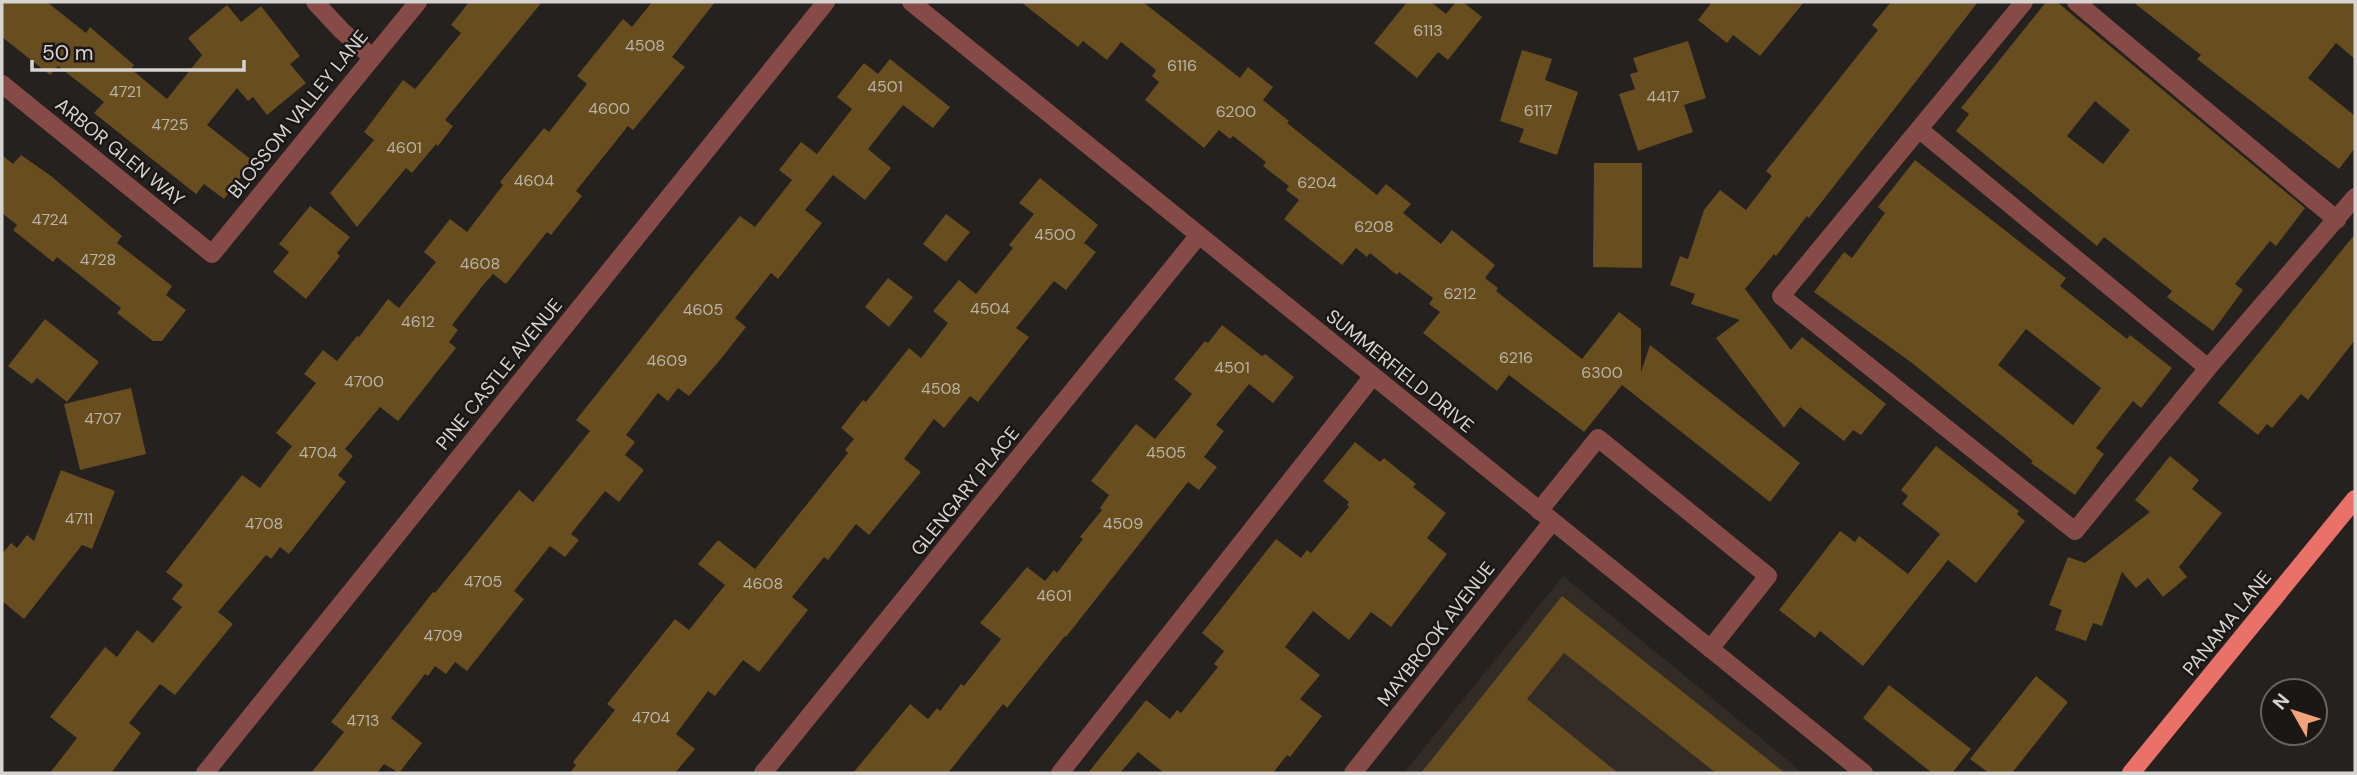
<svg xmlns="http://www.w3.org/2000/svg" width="2357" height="775" viewBox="0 0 2357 775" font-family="'DM Sans',sans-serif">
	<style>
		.built { fill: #332c26 }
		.building { fill: #684d1f; fill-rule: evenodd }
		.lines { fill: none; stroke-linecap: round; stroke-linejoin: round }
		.minor { stroke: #864b46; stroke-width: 18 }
		.major { stroke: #ea7168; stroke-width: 18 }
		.labels { text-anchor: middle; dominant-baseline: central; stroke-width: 5; stroke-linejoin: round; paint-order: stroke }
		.number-label { font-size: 16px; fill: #bab2a6 }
		.street-label { font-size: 19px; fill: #d6d4d3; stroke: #1a1715 }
	</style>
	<rect width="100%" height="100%" fill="#24211f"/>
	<path class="built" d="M1563,576L1803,773H1404Z"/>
	<path class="building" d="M2,2H47L86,33L90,27L134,65L131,69L167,99L202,55L188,38L227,5L241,22L261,6L300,56L290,64L306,83L267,115L253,97L248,101L237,88L207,125L253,161L224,199L204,184L196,194L94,113L104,102L58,66L50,75L2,37Z
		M469,2H542L445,120L453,126L438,146L436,144L412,173L406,168L357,227L330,193L374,140L364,132L403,80L415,89L461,33L451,25Z
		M652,2H715L672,57L685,67L633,130L628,126L576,191L582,196L551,235L547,232L506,284L493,274L484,284L452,325L458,330L449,342L456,348L398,421L380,407L345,449L353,456L338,475L346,482L289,554L280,547L271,559L266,555L218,612L233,624L175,695L160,684L129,723L141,733L111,773H50L77,738L50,717L105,647L117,657L137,630L153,643L182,607L172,599L183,585L166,572L242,475L260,488L292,446L276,433L316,383L304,374L323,350L337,361L357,336L359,337L388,299L399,308L436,262L424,252L450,219L467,232L503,185L500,182L544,128L549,132L587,84L577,76L623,19L632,27Z
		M1021,2H1143L1240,78L1248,67L1273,87L1263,100L1289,121L1287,123L1377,195L1386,184L1411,204L1403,213L1441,244L1452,230L1495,265L1485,278L1498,288L1496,291L1582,359L1619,312L1641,329V372L1650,345L1800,463L1770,502L1622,385L1584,432L1509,375L1497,391L1423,333L1440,312L1429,304L1433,298L1399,272L1397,275L1370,253L1367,257L1356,248L1342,265L1284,219L1299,200L1286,190L1289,186L1263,166L1266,162L1233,136L1230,139L1219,130L1204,148L1145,100L1159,82L1152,76L1156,70L1121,42L1107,60L1083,41L1078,47Z
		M1407,2H1431L1446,14L1456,2H1463L1482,17L1448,60L1438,52L1417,78L1374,43Z
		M1712,2H1804L1760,56L1733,35L1727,43L1698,20Z
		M1891,2H1978L1809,218L1807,216L1776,256L1774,254L1745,289L1791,350L1802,337L1886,404L1861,435L1853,430L1844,441L1800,407L1784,428L1716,338L1740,320L1691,304L1695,294L1670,285L1680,256L1688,259L1704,210L1720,190L1746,210L1772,176L1766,171L1878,30L1872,25Z
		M2046,2H2057L2305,208L2276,246L2270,241L2235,284L2243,290L2213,331L2167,297L2172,291L2104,237L2097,246L1956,131L1969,114L1961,108ZM2095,101L2130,130L2103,164L2067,136Z
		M2133,2H2355V59L2336,43L2308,78L2355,116V148L2339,169L2197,59L2201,55Z
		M1688,41L1706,98L1684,105L1693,132L1638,151L1619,94L1635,89L1630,74L1638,72L1633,58Z
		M1522,50L1552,59L1545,80L1578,92L1557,155L1519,142L1524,129L1500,121Z
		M890,59L950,107L933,128L903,105L868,149L891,168L865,200L833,175L805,210L822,223L778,279L771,273L735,318L746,327L720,360L689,396L678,388L668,401L658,393L626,435L635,442L625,455L644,470L619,502L605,491L571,534L579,540L565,557L550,546L514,591L524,599L467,671L455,662L446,674L435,666L428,676L425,674L391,718L422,743L399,773L384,764L377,773H311L344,732L331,722L433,592L435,593L519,490L533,502L590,431L576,420L706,257L740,216L755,227L792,180L779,170L801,142L817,154L852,109L837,97L864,63L878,74Z
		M2,155L13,164L21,155L51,176L122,236L117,243L172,286L166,295L186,310L162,341H153L117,313L121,308L57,257L53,262L13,230L17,225L2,213Z
		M1915,160L2066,278L2060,286L2127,339L2130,335L2172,368L2141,408L2133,401L2096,448L2104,454L2075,495L2038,468L2031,463L2033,461L1912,363L1814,292L1844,252L1852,258L1885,213L1878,207ZM2026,329L2101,388L2073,425L1998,365Z
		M1594,163H1642V268L1593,267Z
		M1040,178L1098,225L1084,243L1096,252L1066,290L1054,281L1016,328L1029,337L978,402L970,396L944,428L934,419L904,459L921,472L869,535L856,524L828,560L824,557L792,597L808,610L759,672L743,660L715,696L708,691L676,734L695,749L675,773H570L576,765L573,762L615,710L607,704L675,619L689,630L725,585L698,564L718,540L755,569L848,453L845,450L854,439L841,428L863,400L866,402L909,348L921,358L948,323L933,311L959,280L976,294L1013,248L1009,245L1034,214L1019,203Z
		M310,206L350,237L337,253L340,256L306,299L273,272L289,252L279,244Z
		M946,214L970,232L946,262L923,244Z
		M2355,234V340L2308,400L2301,394L2272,428L2267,424L2258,435L2218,403Z
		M888,278L913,297L889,327L865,307Z
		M45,319L99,362L67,402L37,378L32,384L8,366Z
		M1222,325L1262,356L1265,354L1294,377L1273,403L1249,384L1216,425L1224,431L1204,457L1217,467L1199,490L1188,482L1066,637L1065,636L1007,708L1003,704L948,773H853L910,704L928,719L937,708L940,711L961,684L964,686L1001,639L980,623L1027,567L1045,581L1054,570L1057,573L1083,539L1080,537L1102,510L1100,508L1109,495L1091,481L1136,424L1155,439L1192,394L1174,379L1205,341L1208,343Z
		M131,388L146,454L80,470L64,404Z
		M1355,442L1380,462L1384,458L1416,484L1413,487L1446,513L1427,538L1447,554L1391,627L1371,612L1349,640L1313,611L1285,647L1320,675L1300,699L1322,716L1290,757L1287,755L1273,773H1164L1138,752L1120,773H1088L1146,700L1170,719L1177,710L1181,713L1218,667L1214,664L1224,651L1202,633L1276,539L1301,558L1307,550L1311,553L1349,507L1347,505L1349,502L1323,481Z
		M1936,446L2019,511L2017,514L2025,521L1976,583L1948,560L1863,666L1820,631L1815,638L1779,610L1840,531L1855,542L1859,536L1908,574L1940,534L1902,504L1908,496L1901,490Z
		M2170,456L2199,480L2192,489L2222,513L2179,567L2187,577L2163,597L2148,578L2136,588L2122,572L2102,626L2093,623L2086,641L2055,630L2062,610L2049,605L2068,557L2085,563L2150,512L2135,500Z
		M61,470L115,491L92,549L82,545L24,619L2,601V554L11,543L17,548L27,535L34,541Z
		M1562,596L1785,773H1716L1564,653L1527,699L1618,773H1421Z
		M2036,676L2068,702L2012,773H1989L1970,759Z
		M1889,685L1971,749L1952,773H1932L1863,718Z"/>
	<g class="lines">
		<path class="minor" d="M315,2L342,31L372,57
			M911,2L1864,773
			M2024,2L1781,296L2075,531L2208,368L2355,197
			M2076,2L2337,220
			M2,84L212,254L418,2
			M1920,130L2208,368
			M1539,511L1598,438L1768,576L1710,649
			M205,773L826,2
			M763,773L1199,235
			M1060,773L1373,376
			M1353,773L1552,522"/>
		<path class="major" d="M2131,773L2355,499"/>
	</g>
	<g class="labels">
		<g class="number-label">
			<text x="1428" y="30">6113</text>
			<text x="645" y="45">4508</text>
			<text x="1182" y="65">6116</text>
			<text x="885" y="86">4501</text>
			<text x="125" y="91">4721</text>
			<text x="1663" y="96">4417</text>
			<text x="609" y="108">4600</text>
			<text x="1538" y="110">6117</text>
			<text x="1236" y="111">6200</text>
			<text x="170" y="124">4725</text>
			<text x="404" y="147">4601</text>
			<text x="534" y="180">4604</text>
			<text x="1317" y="182">6204</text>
			<text x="50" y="219">4724</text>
			<text x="1374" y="226">6208</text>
			<text x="1055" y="234">4500</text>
			<text x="98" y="259">4728</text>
			<text x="480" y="263">4608</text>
			<text x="1460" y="293">6212</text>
			<text x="990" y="308">4504</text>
			<text x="703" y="309">4605</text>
			<text x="418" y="321">4612</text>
			<text x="1516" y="357">6216</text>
			<text x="667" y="360">4609</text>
			<text x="1232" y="367">4501</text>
			<text x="1602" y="372">6300</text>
			<text x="364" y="381">4700</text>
			<text x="941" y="388">4508</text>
			<text x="103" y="418">4707</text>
			<text x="318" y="452">4704</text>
			<text x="1166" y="452">4505</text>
			<text x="79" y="518">4711</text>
			<text x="264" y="523">4708</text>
			<text x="1123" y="523">4509</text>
			<text x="483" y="581">4705</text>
			<text x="763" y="583">4608</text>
			<text x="1054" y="595">4601</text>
			<text x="443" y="635">4709</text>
			<text x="651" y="717">4704</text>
			<text x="363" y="720">4713</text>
		</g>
		<g class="street-label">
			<text transform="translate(298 114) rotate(-51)">BLOSSOM VALLEY LANE</text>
			<text transform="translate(120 152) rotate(39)">ARBOR GLEN WAY</text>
			<text transform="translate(1400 371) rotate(39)">SUMMERFIELD DRIVE</text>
			<text transform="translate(499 374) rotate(-51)">PINE CASTLE AVENUE</text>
			<text transform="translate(965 491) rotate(-51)">GLENGARY PLACE</text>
			<text transform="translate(2227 623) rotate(-51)">PANAMA LANE</text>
			<text transform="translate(1436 634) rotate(-52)">MAYBROOK AVENUE</text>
		</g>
	</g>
	<rect width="2357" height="775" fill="none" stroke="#d6d4d3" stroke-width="7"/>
	<g transform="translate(2294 712) rotate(309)"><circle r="33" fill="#1a1715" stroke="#656361" stroke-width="2"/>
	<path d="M0-5L12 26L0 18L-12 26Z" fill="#f0a27a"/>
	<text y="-10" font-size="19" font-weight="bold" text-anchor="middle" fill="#d6d4d3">N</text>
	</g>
	<path d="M32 60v10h212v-10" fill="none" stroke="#d6d4d3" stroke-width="3.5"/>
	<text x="42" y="60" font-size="21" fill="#d6d4d3" stroke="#1a1715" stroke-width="5" paint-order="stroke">50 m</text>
</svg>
